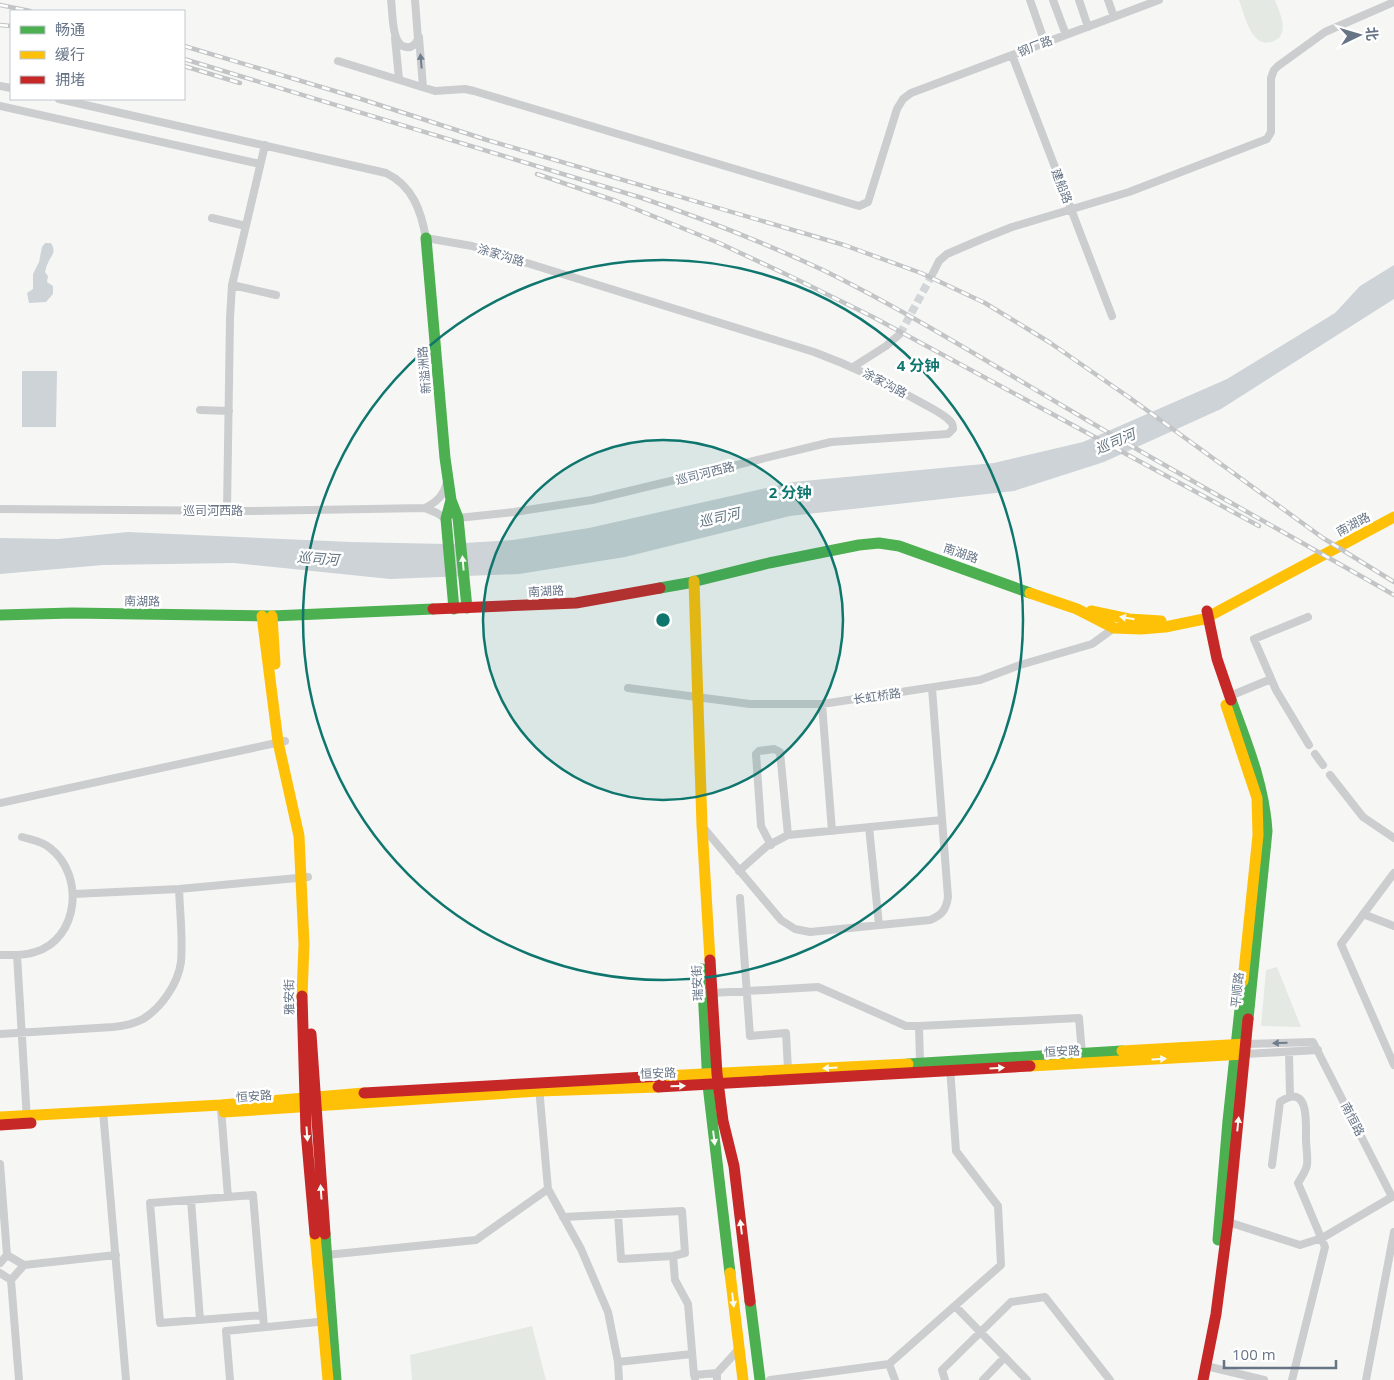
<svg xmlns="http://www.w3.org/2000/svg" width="1394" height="1380" viewBox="0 0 1394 1380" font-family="'Open Sans','Noto Sans SC',sans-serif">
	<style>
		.green { fill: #e4e9e3 }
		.water { fill: #cdd3d7 }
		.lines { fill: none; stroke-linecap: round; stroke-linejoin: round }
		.street-tunnel { stroke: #d2d6d9; stroke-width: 8; stroke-dasharray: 8 4; stroke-linecap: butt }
		.street { stroke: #cccdcf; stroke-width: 8 }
		.fast { stroke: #4caf50; stroke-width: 11 }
		.slow { stroke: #ffc107; stroke-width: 11 }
		.jam { stroke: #c62828; stroke-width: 11 }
		.rail-casing { stroke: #c2c4c5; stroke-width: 4.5 }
		.rail { stroke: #fff; stroke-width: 2.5; stroke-dasharray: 8; stroke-linecap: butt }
		.oneway { fill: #707d8d }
		.oneway2 { fill: #f6fbf6 }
		.ring { fill: none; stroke: #0f766e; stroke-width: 2.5 }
		.labels { text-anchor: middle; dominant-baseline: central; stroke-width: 5; stroke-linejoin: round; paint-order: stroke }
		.street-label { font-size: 12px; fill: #667486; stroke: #fff }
		.water-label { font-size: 14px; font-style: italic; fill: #627582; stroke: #fff }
		.centre { fill: #0f766e; stroke: #fff; stroke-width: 2.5 }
		.ring-label { font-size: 15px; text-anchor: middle; font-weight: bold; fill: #0f766e; stroke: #fff; stroke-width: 5; stroke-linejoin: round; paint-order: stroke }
	</style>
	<rect width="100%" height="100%" fill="#f6f7f5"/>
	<path class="green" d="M1239,0H1275C1279,12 1287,25 1280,37C1254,58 1245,17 1239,0Z
		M1277,967L1301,1027L1261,1026L1266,970Z
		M532,1326L546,1380H412L410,1355Z"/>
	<path class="water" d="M45,243H51C57,253 51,255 48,263C46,266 46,269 45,272L48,276L47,282L53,286V294L46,302L29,303L27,293L33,289V274L39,262L42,247Z
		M1394,265V299L1221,409L1104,462L1014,491L790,516L625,557L519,574L390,579L234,563L103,565L0,574V538L58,539L128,532L351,542L448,544L513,540L589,528L793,482L994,463L1083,442L1227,379L1335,313L1360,286Z
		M22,371H57L56,427H22Z"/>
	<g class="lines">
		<path class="street-tunnel" d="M900,334L933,273"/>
		<path class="street" d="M391,0C393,12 391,46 406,47C412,48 416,44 418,39L415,0
			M1030,0L1045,43
			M1053,0L1066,35
			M1079,0L1088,27
			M1108,0L1114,17
			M419,37L423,87
			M395,38L399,79
			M1012,55L1112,316
			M338,61L435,91L465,89L474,91L859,206L868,202L897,109L903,99L911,93L1159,0
			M0,86L11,88
			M59,99L386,173C413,186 421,211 426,238L472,246L814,352C852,366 887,383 922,403C931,408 944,414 951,422C953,424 953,427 953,429L948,434L831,442L592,500L514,512L458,518
			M0,106L260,164
			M212,218L246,226
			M933,273L939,261L947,254L982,239L1012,227L1129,192L1267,139L1271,132V78L1274,70L1278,66L1325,32L1394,2
			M232,285L276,295
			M853,367L886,346L900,334
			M200,410L229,411
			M425,508C437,502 444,495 447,482
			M0,509L250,511L425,508L437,513L446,519
			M227,510L230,318L232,285L265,145
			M1308,617L1254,639L1276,690L1309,745
			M628,688L750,704H822L980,680L1020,665L1092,644L1114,628
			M1230,696L1271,679
			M822,704L832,831
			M1315,754L1323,765
			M1330,775L1363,817L1394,838
			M0,803L285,741
			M702,826L781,920L795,929L810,932L930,920C942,915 946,910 948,897L932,688
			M869,827L879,925
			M771,845L761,826L756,754L759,751L774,749L780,752L788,835
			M739,871L767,846L788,835L942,820
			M1394,873L1341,944L1394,1065
			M74,894L179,889L308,877
			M740,898L750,1036L786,1033L788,1070
			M1363,914L1394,926
			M0,955C11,955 24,956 35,952C79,939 85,875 50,848C42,841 32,840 22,837
			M17,955L27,1120
			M712,993L818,987L906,1026H919L920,1063
			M919,1026L1079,1018L1082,1054
			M0,1034L113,1027C123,1026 134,1024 143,1019C161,1008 178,984 181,962C183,938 180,913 179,889
			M1289,1052L1290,1097
			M1245,1054L1318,1050
			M539,1087L548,1189L581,1249L608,1312L618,1362L619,1380
			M221,1109L228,1197
			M103,1111L126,1380
			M0,1164L7,1255L0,1263
			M1272,1165L1280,1102C1309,1082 1306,1122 1306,1138C1306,1147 1308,1157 1307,1165C1306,1171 1301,1178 1298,1183L1325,1247L1292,1380
			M191,1200L200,1320
			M618,1214L621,1259L673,1256
			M563,1217L682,1211L685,1253L673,1256L675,1280L688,1304L694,1375
			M1228,1222L1300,1245L1322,1238L1392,1197L1313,1042L1246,1044
			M7,1255L24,1265L116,1255
			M326,1255L476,1240L548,1189
			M0,1273L11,1280
			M955,1306L1027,1380
			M263,1315L160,1323L150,1203L253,1195L264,1327
			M618,1362L692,1354
			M889,1364L895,1380
			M1206,1366L1264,1380
			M695,1378L694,1375L717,1373
			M19,1380L11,1280L24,1265
			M230,1380L226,1331L328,1321
			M717,1380V1373L739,1349
			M770,1380L889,1364L1001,1265L998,1206L956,1151L950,1067
			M945,1380L942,1370L1011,1302L1045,1297L1110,1380
			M983,1380L1005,1357
			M1366,1380L1394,1232"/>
		<path class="fast" d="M426,238L445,458L451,500
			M660,588L688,583L769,563L859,545L879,543L899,546L1030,593
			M454,609L446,519L451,500L458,518L467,608
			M0,615L72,613L272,616L433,609
			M1231,700C1247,744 1264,784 1267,831L1248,1019
			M702,969L708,1085L730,1273
			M908,1064L1122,1051
			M325,1234L336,1380
			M1218,1240L1228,1121L1243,981
			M750,1301L760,1380"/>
		<path class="slow" d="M694,581L702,826L710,960
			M1030,593L1077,609L1114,628L1141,629L1165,627L1204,619L1394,517
			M1091,611L1129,619L1161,621
			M262,616L278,742L299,836L304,944L302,996
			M272,616L275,664
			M1226,705L1257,798L1258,835L1243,981
			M1122,1051L1246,1044
			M1030,1066L1245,1054
			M663,1076L908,1064
			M224,1112L539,1091L658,1087
			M0,1117L221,1105L364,1093
			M315,1234L328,1380
			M730,1273L743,1380"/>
		<path class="jam" d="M433,609L576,603L660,588
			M1207,611L1217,659L1231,700
			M710,960L717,1074L723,1121L734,1166L750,1301
			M302,996L306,1131L315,1234
			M311,1034L325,1234
			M658,1087L1030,1066
			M364,1093L663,1076
			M0,1125L31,1123
			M1203,1380L1216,1314L1228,1222L1248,1019"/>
		<defs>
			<path id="rail" d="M0,5L30,11
				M0,25L11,26
				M184,46L358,98L487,140L844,245L921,273L985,303L1049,342L1130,398L1323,538L1394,582
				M184,59L642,198C704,219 765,243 825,271C914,315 999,369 1085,419C1187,479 1291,536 1394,595
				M184,66L240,83
				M537,174L616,201L719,243L796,279L873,317L1259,526"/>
		</defs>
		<use href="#rail" class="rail-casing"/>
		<use href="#rail" class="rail"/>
	</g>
	<defs><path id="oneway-solid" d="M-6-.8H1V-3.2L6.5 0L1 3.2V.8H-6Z" transform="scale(1.25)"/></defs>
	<g class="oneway">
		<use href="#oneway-solid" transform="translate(421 61) rotate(-95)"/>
		<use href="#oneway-solid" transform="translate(1280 1043) rotate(178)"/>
	</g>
	<g class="oneway2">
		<use href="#oneway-solid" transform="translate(463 563) rotate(-95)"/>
		<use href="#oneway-solid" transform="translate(1127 618) rotate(-170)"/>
		<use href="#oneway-solid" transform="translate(1159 1059) rotate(-3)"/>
		<use href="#oneway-solid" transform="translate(830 1068) rotate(177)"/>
		<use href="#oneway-solid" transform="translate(997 1068) rotate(-3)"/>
		<use href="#oneway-solid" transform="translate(678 1086) rotate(-2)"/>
		<use href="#oneway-solid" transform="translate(1238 1124) rotate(-84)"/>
		<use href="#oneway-solid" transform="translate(307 1134) rotate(86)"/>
		<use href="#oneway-solid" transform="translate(714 1138) rotate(83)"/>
		<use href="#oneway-solid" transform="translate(321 1192) rotate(-94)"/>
		<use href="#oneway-solid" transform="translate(741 1227) rotate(-97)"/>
		<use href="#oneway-solid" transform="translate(733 1300) rotate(83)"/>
	</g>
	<circle cx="663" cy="620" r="180" fill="#0f766e" fill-opacity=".12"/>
	<g class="ring">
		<circle cx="663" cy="620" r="180"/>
		<circle cx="663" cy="620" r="360"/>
	</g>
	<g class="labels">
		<g class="street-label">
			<text transform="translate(1035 46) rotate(-21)">钢厂路</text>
			<text transform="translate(1062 186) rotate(69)">建船路</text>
			<text transform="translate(501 255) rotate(17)">涂家沟路</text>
			<text transform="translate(424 370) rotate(-95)">新溢洲路</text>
			<text transform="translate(885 383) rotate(28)">涂家沟路</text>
			<text transform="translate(705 473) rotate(-14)">巡司河西路</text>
			<text x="213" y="510">巡司河西路</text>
			<text transform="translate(1353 524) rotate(-28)">南湖路</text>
			<text transform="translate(961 553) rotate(19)">南湖路</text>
			<text transform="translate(546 591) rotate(-3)">南湖路</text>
			<text transform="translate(142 601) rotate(1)">南湖路</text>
			<text transform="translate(877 696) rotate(-8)">长虹桥路</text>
			<text transform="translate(697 983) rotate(-93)">瑞安街</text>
			<text transform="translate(1237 990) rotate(-84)">平顺路</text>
			<text transform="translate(289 997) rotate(-91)">雅安街</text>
			<text transform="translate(1062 1051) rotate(-3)">恒安路</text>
			<text transform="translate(658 1073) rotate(-2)">恒安路</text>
			<text transform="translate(254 1096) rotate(-4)">恒安路</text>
			<text transform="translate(1353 1119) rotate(63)">南恒路</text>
		</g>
		<g class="water-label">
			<text transform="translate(1115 441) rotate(-23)">巡司河</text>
			<text transform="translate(719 517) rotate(-13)">巡司河</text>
			<text transform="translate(318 558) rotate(4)">巡司河</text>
		</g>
	</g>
	<circle cx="663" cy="620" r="8" class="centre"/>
	<g class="ring-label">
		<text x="918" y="371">4 分钟</text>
		<text x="790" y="498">2 分钟</text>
	</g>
	<rect x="10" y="10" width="175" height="90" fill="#ffffff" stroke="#c2c7cf"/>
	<rect x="20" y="26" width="25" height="8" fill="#4caf50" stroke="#c2c7cf"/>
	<text x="55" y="35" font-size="15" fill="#667486">畅通</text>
	<rect x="20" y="51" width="25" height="8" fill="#ffc107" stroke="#c2c7cf"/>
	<text x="55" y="60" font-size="15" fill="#667486">缓行</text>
	<rect x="20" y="76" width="25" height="8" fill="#c62828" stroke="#c2c7cf"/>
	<text x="55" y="85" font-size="15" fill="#667486">拥堵</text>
	<g transform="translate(1359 35) rotate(85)" stroke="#ffffff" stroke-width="4" paint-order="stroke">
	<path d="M0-4L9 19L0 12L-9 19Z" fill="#667486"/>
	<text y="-8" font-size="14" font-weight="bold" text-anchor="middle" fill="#667486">北</text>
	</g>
	<path d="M1224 1360v8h112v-8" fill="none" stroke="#667486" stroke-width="2.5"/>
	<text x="1232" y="1360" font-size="15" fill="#667486" stroke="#ffffff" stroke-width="4" paint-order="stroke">100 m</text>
</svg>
